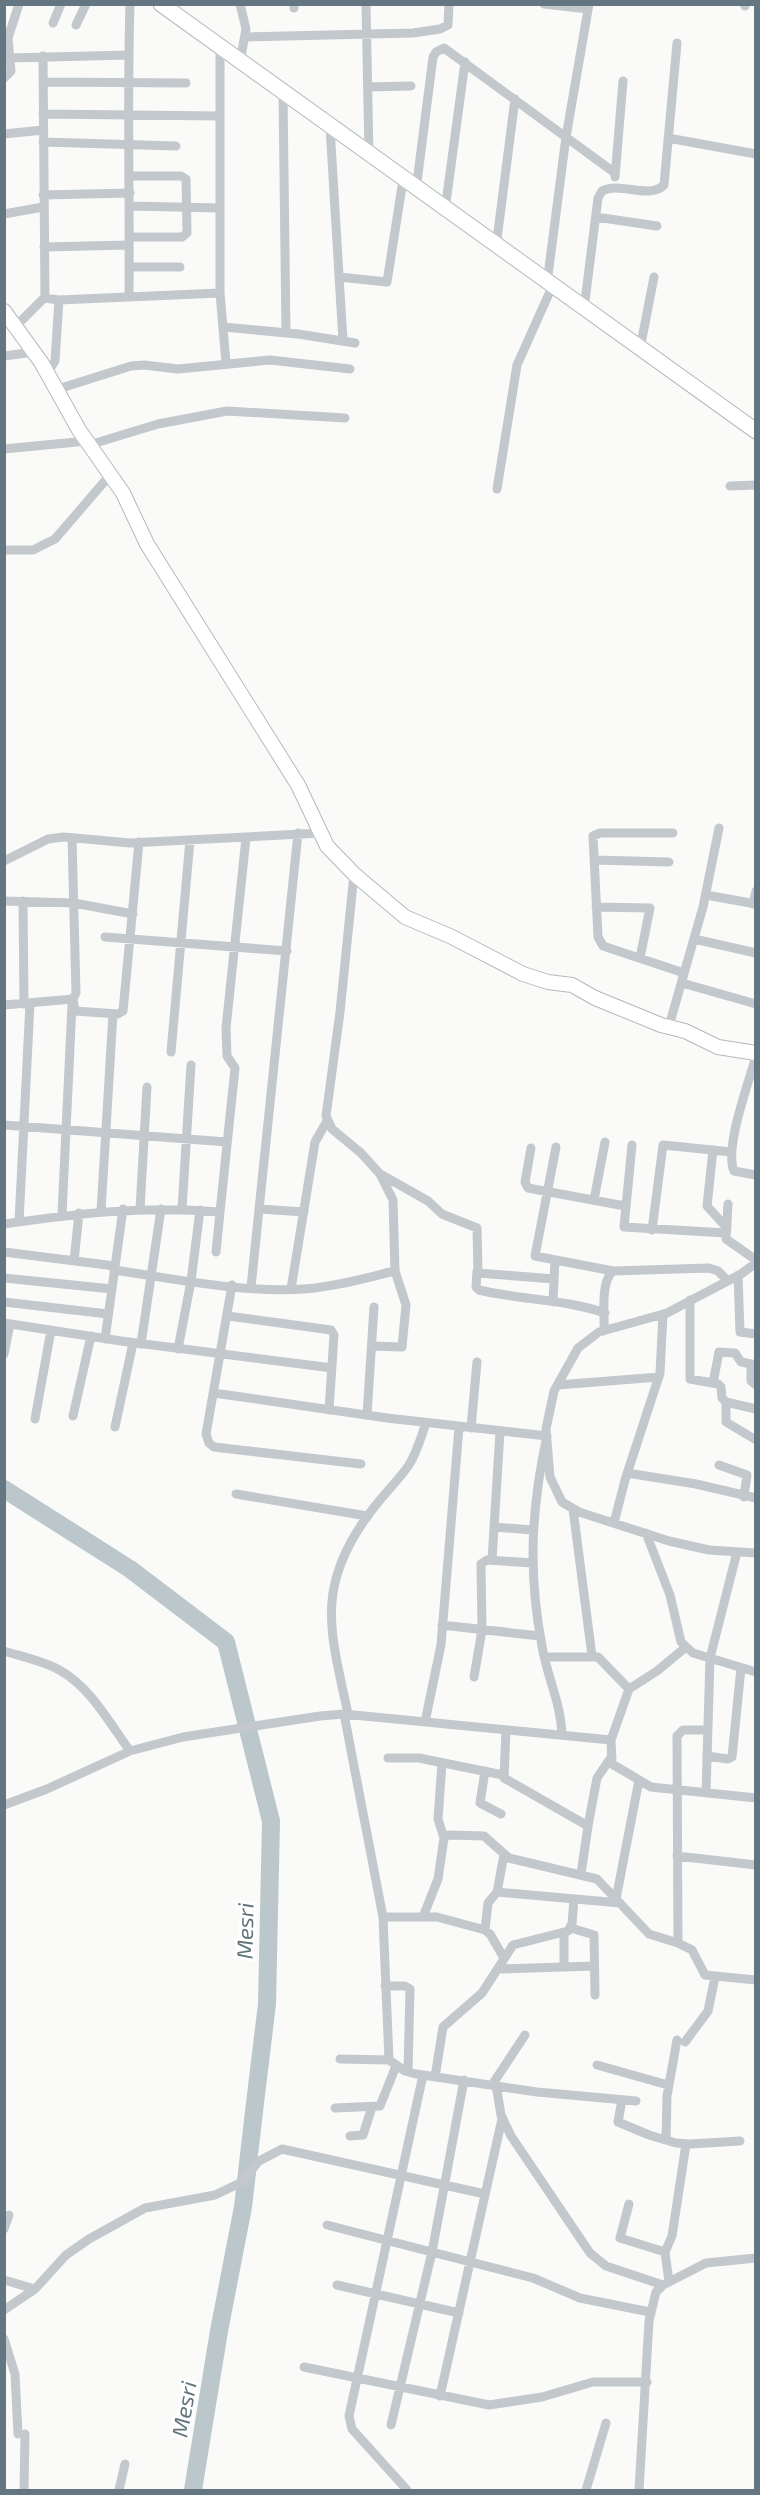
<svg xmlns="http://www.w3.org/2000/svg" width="760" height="2495" viewBox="0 0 760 2495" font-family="'Exo 2',sans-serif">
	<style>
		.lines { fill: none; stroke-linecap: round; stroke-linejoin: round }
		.river { stroke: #bbc7cb; stroke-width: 18 }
		.secondary-casing { stroke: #b3babf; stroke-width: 16 }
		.primary-casing { stroke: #b5babe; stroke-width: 17 }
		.street { stroke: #c3c8cc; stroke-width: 9 }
		.secondary { stroke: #fff; stroke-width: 14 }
		.primary { stroke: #fff; stroke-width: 15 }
		.labels { text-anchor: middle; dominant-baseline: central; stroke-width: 6; stroke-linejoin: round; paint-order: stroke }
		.water-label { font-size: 22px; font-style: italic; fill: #60757c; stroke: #fff }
	</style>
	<rect width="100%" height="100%" fill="#fafaf8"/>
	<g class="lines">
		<path class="river" d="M4,1489L130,1569L226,1642L271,1821L267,2004L255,2103L243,2207L219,2331L193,2490"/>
		<defs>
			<path id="secondary" d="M4,311L41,362L79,430L123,493L147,544L298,785L327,846L354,874L405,917L452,937L523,974L548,982L572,985L595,998L661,1025L685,1031L718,1047L756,1053"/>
			<path id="primary" d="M161,4L756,431"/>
		</defs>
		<use href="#secondary" class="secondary-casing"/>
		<use href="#primary" class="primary-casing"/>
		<path class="street" d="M240,4L246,29L240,62
			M366,4L369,155
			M544,4L588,9
			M745,6L746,4
			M294,8V4
			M53,23L61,4
			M76,25L86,4
			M246,37L413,33L440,29L448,25L449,4
			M220,47V293L226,363
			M43,56L45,298L59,300L220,293
			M10,58L129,55
			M4,78L11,71L8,38L19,4
			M43,82L186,83
			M368,87L411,86
			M283,93L286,333
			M43,114L219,116
			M330,127L343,341
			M4,134L43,130
			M668,138L756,154
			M43,142L176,146
			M615,177L623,81
			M416,190L433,57L436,52L444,48L615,173
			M43,195L130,193
			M130,206L220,208
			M445,210L465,62
			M4,214L43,207
			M596,217L657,226
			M129,237H182L187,233L186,179L181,176H130
			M44,247L129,245
			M496,247L515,99
			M129,267H180
			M339,277L387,282L403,180
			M547,283L566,137L589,4
			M129,297C130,199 127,102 130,4
			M584,309L598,198L602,191C620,181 649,200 664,185L677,43
			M15,327L45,297
			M223,327L298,334L355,343
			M640,349L654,277
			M4,356L34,352
			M47,374L55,361L59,300
			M58,389L131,366L144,365L178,369L270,360L350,369
			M89,445L158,424L227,411L345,418
			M4,449L87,441
			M730,486L756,485
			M497,489L517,365L552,287
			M4,550H33L55,539L110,475
			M673,833H600L593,836L598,937L603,946L684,973
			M594,860L669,862
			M4,861L48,839L64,837L130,843L321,833
			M354,874L340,1012L326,1116L332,1129L361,1153L380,1174L393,1200L395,1271L406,1305L402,1347L372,1346
			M706,895L756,904
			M4,901L74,903L133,914
			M23,901L24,1004
			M753,904L756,891
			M596,907L650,908L640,958
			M105,937L287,951
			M694,939L756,953
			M682,983L756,1004
			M73,999L75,1011L118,1014L123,1011L139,842
			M4,1005L73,999L76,993L72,838
			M669,1026L703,907L719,828
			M171,1052L190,840
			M756,1056C749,1082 724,1148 734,1171L756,1175
			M4,1125L227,1142
			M632,1145L624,1227L726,1233
			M556,1147L535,1256L613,1271
			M531,1148L525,1182L528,1188L625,1206
			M713,1150L707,1206L727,1228
			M382,1175L428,1201L442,1214L477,1228L478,1273L554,1279
			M594,1200L605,1142
			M728,1204L726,1239L756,1260
			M140,1209L147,1087
			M182,1209L191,1065
			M260,1209L304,1212
			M101,1211L113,1014
			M62,1214L72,1005
			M19,1222L30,1003
			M4,1224C82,1213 141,1206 220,1212L235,1068L227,1056L226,1028L246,838
			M652,1230L663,1145L732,1152
			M4,1252L115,1266
			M216,1252L220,1212
			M74,1261L79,1213
			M756,1263L741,1274L667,1313L599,1332L578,1348L554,1391L546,1429L550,1477L562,1502L579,1512L669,1541L709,1550L756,1553
			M114,1270C176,1279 241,1293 304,1289C334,1287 365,1278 395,1271
			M477,1271L476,1287L479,1290C521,1300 565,1299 605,1313
			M738,1275L740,1332L756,1334
			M4,1278L112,1289
			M232,1285L206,1434L209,1443L214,1447L361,1464
			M251,1287L298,833
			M291,1289L315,1142L327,1121
			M690,1300V1379L718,1384L721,1387L722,1398L726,1402L756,1409
			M4,1302L108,1314
			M553,1302L555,1260
			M228,1316L331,1330L334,1335L329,1410
			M4,1323L121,1341L332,1368
			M604,1331C605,1315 600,1282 613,1271L709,1268L718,1271L728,1281
			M105,1339L123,1209
			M141,1344L161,1209
			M178,1349L191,1281L200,1210
			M4,1354L10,1324
			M751,1364V1381L756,1385
			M713,1383L719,1352L735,1353L741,1362L756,1365
			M558,1385L659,1377
			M214,1393L387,1418L547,1436C531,1509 528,1573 542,1646C547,1677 561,1703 562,1735
			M726,1402V1422L756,1440
			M367,1415L374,1307
			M73,1416L91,1336
			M35,1419L51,1330
			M115,1427L133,1343
			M471,1428L477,1362
			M719,1465L747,1475L744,1497
			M627,1473L696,1484L756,1498
			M236,1494L367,1516
			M573,1509L592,1656
			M614,1523L625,1480L660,1373L663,1314
			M494,1527L532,1530
			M646,1533L670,1595L681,1642L693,1653L756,1672
			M492,1560L500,1432
			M442,1625L540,1636
			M4,1651C23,1657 45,1661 61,1671C91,1688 110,1724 130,1751
			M545,1657H598L629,1689
			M474,1677L482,1630L481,1564L487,1560L533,1563
			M344,1714L383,1917L389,2060L405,2071L416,2074L537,2092L636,2101
			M348,1714C331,1633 314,1588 369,1514C381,1497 397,1482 409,1465C417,1452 421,1437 426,1423
			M425,1722L441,1645L459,1427
			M506,1730L504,1778L588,1826L581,1874
			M708,1730H683L677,1736L678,1943L692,1950L705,1975L756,1980
			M611,1740L629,1689L657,1671L686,1647
			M707,1756L728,1759L732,1757L741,1668
			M388,1758H419L503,1775
			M442,1763L438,1819L444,1838
			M485,1771L480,1803L501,1814
			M706,1793L710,1658L737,1552
			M4,1805L47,1789L130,1751L183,1737L320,1716L344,1714L611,1740L612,1764L651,1787L756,1798
			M588,1826L597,1778L612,1756
			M677,1856L756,1865
			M497,1892L620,1903
			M616,1899L639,1780
			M383,1917H437L485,1930L490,1934L504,1958
			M423,1917L438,1879L444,1838L449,1835L484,1836L509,1858L597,1879L649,1934L678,1943
			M571,1928L594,1935L595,1995
			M485,1930L488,1903L497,1892L504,1855
			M564,1933V1966
			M498,1969L594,1966
			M385,1986H405L410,1989L408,2072
			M685,2042L708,2011L715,1977
			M340,2059L389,2060
			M597,2065L668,2085
			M435,2077L443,2027L482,1993L513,1945L568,1931L572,1924L574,1899
			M492,2085L525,2035
			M496,2085L501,2115L511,2136L590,2253L606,2266L663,2285
			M622,2100L618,2122L649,2135L676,2143L690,2144L740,2141
			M335,2108L380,2106L396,2066
			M350,2136L363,2135L372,2107
			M666,2140L667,2096L677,2040
			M629,2204L620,2238L665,2252L669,2282
			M327,2225L533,2278L580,2298L650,2312
			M4,2229L9,2215
			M665,2252L672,2236L686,2144
			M4,2280L35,2289
			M337,2285L459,2313
			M4,2310L35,2289L66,2255L89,2239L145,2208L215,2195L242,2182L259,2161L282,2149L485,2194
			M4,2339L15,2374L18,2434
			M304,2367L489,2405L542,2397L593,2382H647
			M440,2396L502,2119
			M391,2425L432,2252L464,2080
			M24,2490L25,2434
			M119,2490L125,2464
			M407,2490L352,2429L349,2416L423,2075
			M586,2490L606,2423
			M639,2490L649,2321L656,2292L663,2285L706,2263L756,2258"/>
		<use href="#secondary" class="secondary"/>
		<use href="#primary" class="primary"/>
	</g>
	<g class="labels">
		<g class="water-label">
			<text transform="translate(244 1931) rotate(-89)">Mesri</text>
			<text transform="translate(183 2409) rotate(-80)">Mesri</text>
		</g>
	</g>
	<rect width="760" height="2495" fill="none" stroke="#657683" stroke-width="12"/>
</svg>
